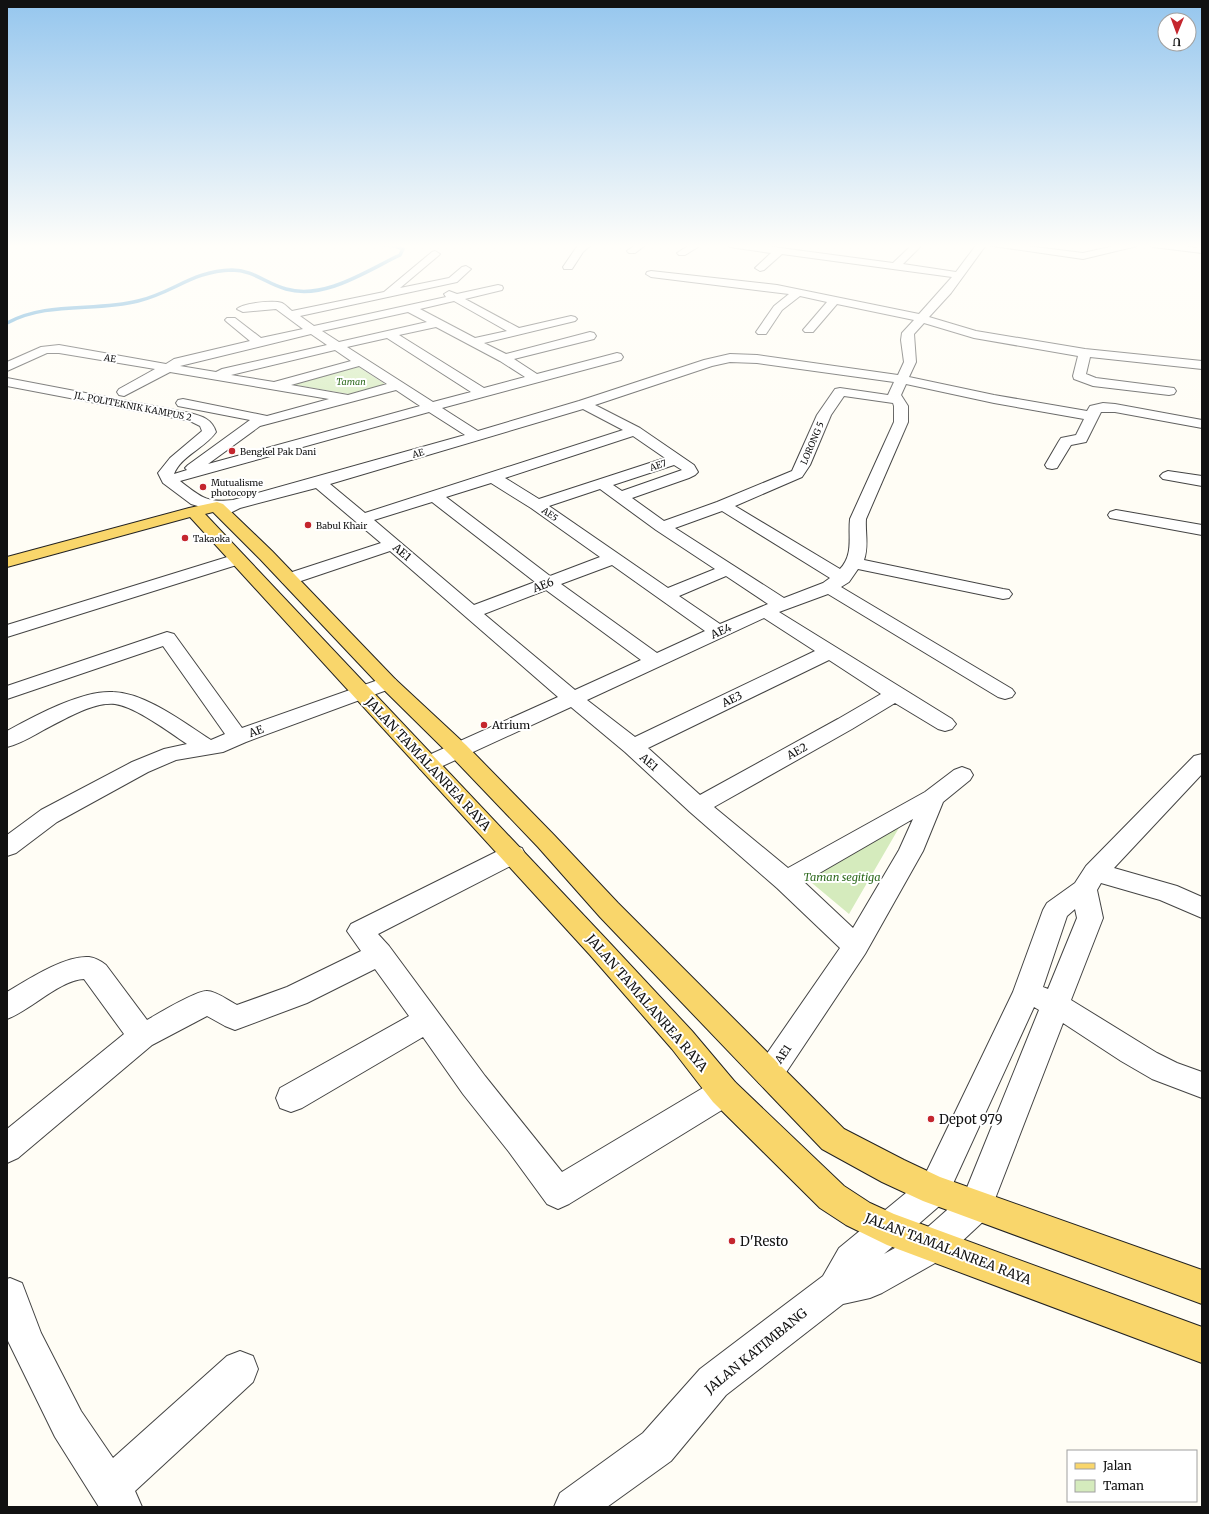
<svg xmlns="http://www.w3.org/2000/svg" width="1209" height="1514" viewBox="0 0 1209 1514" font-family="Merriweather,serif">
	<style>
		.green { fill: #d5ebbd }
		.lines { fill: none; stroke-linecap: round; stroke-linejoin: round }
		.stream { stroke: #3f96cf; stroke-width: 3.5 }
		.minor-casing { stroke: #444; stroke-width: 2 }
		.major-casing { stroke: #222; stroke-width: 2 }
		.minor { fill: #fff; fill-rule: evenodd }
		.major { fill: #f9d66b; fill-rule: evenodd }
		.poi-dot { fill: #c4262e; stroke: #fff; stroke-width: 1.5 }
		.labels { text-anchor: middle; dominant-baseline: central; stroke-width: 4; stroke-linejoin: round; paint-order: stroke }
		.far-street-label { font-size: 9px; fill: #111; stroke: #fff }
		.far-park-label { font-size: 9px; font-style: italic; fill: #2f6b1f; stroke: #fff }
		.far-poi-label { font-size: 9px; fill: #111; stroke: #fff; text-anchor: start }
		.street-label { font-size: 11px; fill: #111; stroke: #fff }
		.poi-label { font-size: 11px; fill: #111; stroke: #fff; text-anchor: start }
		.park-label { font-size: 11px; font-style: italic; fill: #2f6b1f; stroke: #fff }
		.near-street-label { font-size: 13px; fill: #111; stroke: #fff }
		.near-poi-label { font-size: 13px; fill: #111; stroke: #fff; text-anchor: start }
	</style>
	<rect width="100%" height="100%" fill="#fffdf5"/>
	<path class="green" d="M357,366L388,386L349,394L290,384Z
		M907,814L849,914L800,873Z"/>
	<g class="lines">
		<path class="stream" d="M7,323C47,301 95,312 138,301C173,293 192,271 232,270C253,270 267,284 286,289C325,300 366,271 400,255L403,249L395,246L369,244"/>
		<defs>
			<path id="minor" d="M581,244H592L583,252L572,269H564L563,267L576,248Z
				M636,244H647L635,253H629L627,251Z
				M691,244H703L685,255H679L677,253Z
				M725,244H750L893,263L913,244H923L903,264L956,272L977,244H1011L1083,253L1123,244H1139L1137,246L1083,259L986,245L951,293L929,317L976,331L1085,349L1202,361V369L1090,357L1086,374L1096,378L1174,388L1176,391L1174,394L1169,395L1093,386L1074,379L1073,376L1078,356L974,338L924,323L914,334L916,362L909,377L994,395L1087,411L1090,406L1103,403L1115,404L1202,420V428L1115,412H1101L1086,442L1071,445L1057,468L1052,469L1047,468L1045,465L1059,441L1061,438L1076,435L1084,419L994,403L906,384L901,395L908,406V422L866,519C865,533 869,546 864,560L1003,589L1009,590L1012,594L1009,598L1003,599L858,569L849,582L841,587L1012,689L1015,693L1012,697L1005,699L998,697L828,594L779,612L952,719L956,724L952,729L945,731L938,729L895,703L852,729L714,807L788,868L925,792L954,770L962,767L970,770L973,775L970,780L943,802L923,851L865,954L779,1083L769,1087L759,1083L754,1074L759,1065L840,948L777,888L690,812L625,752L571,707L436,769L428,771L420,769L417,764L420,759L558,697L390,551L295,583L289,584L283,583L280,579L283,575L381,543L316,488L240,508L228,514L222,516L216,514L214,511L191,504L163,483L158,473L170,458L202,431L200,426L190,421L7,386V378L190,413C202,416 212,419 216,432C205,448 181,456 174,474L187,470L185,468L188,465L250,420L178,406L176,403L178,400L183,399L267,416L329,399L170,372L124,396L119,395L117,392L119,389L155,369L59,353H47L7,371V362L41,347L59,345L166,364L174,359L250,341L227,322L225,320L227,318H235L261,338L303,329L276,309L243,312L237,309C242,303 274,300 282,303C286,305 289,309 292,311L384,292L432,252L435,251L440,254L438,256L400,288L449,278L462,267L466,266L471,269L457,282L300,316L314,326L446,297L444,294L449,291L457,294L498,285L502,286L503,288L502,290L465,299L519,328L571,316L575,317L577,319L575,321L484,343L506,354L590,332L594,333L596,336L594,339L514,359L537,374L617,353L621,354L623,357L621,360L442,408L478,431L579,401L704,360L730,354L757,355L898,375L904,362L901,340L902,333L914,320L837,304L813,332H805L803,330L827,302L800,296L782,310L766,334H758L756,332L774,306L789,294L651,277L646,274L647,272L651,271L777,285L919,314L952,277L782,254L764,270L760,271L755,268L771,253L730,247ZM454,301L507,331L475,338L420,309ZM408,312L427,322L339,342L322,331ZM436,327L500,361L525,377L484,388L399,335ZM311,334L327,345L222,369L216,372L180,366ZM387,338L471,392L433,402L347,347ZM335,350L351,361L274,382L231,375ZM730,362L757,363L894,382L888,395L840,388L835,389L817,415L792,471L717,502L664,521L632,498L689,478L695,475L698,472L694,465L640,428L595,405L712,366ZM359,366L387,384L348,395L291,385ZM396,390L420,406L208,464L260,426ZM844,396L893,403L894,406V422L850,519C848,537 854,554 840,569L735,506L802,477L810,465L831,415ZM583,409L623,430L365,513L330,484ZM429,412L465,435L233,500C206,503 201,497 180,481ZM633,436L665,458L539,499L505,478ZM674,465L682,470L622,491L613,485ZM491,483L531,508L600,557L550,576L446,497ZM600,489L656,530L715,569L668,588L549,506ZM432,502L535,582L474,605L374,520ZM722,511L830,578L823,583L784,598L675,528ZM612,565L705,631L657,653L561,584ZM726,576L768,604L720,624L679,596ZM546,590L641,660L575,690L484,614ZM764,618L815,651L635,737L587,700ZM829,660L881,694L838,719L700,795L648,748ZM913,819L899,850L853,928L804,882Z
				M1148,244H1171L1197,248L1199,245L1202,244V253L1153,247Z
				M1168,471L1202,476V486L1163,479L1160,476L1163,473Z
				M1116,510L1202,525V535L1110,518L1108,515L1110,512Z
				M237,554L243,555L246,559L243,563L7,637V625Z
				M167,632L174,634L242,728L381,679L388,677L395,679L398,683L395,687L246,742L223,752L176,760L148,772L57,822L16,853L7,856V835L41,810L132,762L164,749L187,744C169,732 136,707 115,704C94,702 69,717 51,726C37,733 23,743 7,747V731C34,716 82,690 113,692C146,693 184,723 211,740L225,734L163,646L7,699V686Z
				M1202,754V774L1114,868L1177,886L1202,897V918L1160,900L1101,883L1097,890L1103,918L1071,1000L1157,1053L1177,1063L1202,1072V1098L1152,1079L1121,1061L1063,1023L988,1217L944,1258L882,1293L870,1298L843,1304L726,1395L671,1461L607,1507H554L560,1493L643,1433L700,1369L823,1276L839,1248L923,1179L1013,992L1043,910L1047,903L1075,883L1086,866L1194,756ZM1075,909L1077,918L1048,989L1043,987L1067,916ZM1034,1007L1039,1010L964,1195L920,1234L884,1254L945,1201Z
				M513,845L522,848L525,854L522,860L378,934L389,946L485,1076L562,1172L713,1082L724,1079L735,1082L739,1092L735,1102L569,1204L558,1209L547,1204L509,1152L463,1094L423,1037L302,1108L291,1112L280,1108L276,1098L280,1088L409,1016L375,969L307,1003L235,1030L225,1026L207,1016L152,1045L18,1158L7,1163V1129L124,1034L84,979C60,980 31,1010 7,1019V992C27,980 65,955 89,957C96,958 101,961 106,965L147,1020C159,1013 194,992 206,991C215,990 229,1001 237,1005L287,987L361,951L347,931L351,924L504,848Z
				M10,1278L22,1283L41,1333L81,1411L113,1458L227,1356L240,1351L253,1356L258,1369L253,1382L135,1491L142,1507H99L55,1437L8,1341L7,1279Z"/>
			<path id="major" d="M217,502L223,504L272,551L395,679L466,745L554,835L618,903L844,1129L904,1160L940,1177L1202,1270V1304L923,1201L882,1182L822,1149L600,917L538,847L450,755L381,687L260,559L213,512L205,514L608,941L692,1031L735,1082L844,1186L870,1203L894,1214L1202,1327V1363L887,1245L846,1225L820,1208L713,1102L672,1049L590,955L190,517L7,567V557L189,508Z"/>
		</defs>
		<use href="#minor" class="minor-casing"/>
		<use href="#major" class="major-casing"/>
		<use href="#minor" class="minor"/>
		<use href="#major" class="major"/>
	</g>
	<linearGradient id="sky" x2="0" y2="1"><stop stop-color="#95c6ee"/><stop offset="0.54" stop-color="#fffefa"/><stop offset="1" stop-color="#fffefa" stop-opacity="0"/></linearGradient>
	<rect width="1209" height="456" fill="url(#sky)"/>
	<g class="poi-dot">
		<circle cx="232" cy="451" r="4"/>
		<circle cx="203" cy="487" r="4"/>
		<circle cx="308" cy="525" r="4"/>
		<circle cx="185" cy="538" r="4"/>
		<circle cx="484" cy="725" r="4"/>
		<circle cx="931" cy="1119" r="4"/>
		<circle cx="732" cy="1241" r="4"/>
	</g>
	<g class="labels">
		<g class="far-street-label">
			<text transform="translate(110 358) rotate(10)">AE</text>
			<text transform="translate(133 406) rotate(11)">JL. POLITEKNIK KAMPUS 2</text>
			<text transform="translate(812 443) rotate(-67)">LORONG 5</text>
			<text transform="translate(418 453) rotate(-16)">AE</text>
			<text transform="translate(658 465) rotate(-18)">AE7</text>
			<text transform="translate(550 514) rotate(35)">AE5</text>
		</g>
		<g class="far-park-label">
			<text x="351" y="381">Taman</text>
		</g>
		<g class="far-poi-label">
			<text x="240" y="451">Bengkel Pak Dani</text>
			<text x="211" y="482">Mutualisme<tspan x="211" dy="10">photocopy</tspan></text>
			<text x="316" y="525">Babul Khair</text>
			<text x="193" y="538">Takaoka</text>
		</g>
		<g class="street-label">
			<text transform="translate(402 552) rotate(40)">AE1</text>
			<text transform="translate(543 585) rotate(-21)">AE6</text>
			<text transform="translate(721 631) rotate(-24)">AE4</text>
			<text transform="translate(732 699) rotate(-26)">AE3</text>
			<text transform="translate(256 731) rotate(-20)">AE</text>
			<text transform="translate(797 751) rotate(-29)">AE2</text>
			<text transform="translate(649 762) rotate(42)">AE1</text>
			<text transform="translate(783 1054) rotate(-56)">AE1</text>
		</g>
		<g class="poi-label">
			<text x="492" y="725">Atrium</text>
		</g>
		<g class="park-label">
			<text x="842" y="877">Taman segitiga</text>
		</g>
		<g class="near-street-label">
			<text transform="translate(428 764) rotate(47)">JALAN TAMALANREA RAYA</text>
			<text transform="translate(647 1003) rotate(49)">JALAN TAMALANREA RAYA</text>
			<text transform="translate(948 1249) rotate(21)">JALAN TAMALANREA RAYA</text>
			<text transform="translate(756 1351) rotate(-39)">JALAN KATIMBANG</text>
		</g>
		<g class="near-poi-label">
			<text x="939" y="1119">Depot 979</text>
			<text x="740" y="1241">D'Resto</text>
		</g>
	</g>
	<rect width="1209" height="1514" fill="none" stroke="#111111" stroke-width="16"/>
	<rect x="1067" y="1450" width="130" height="52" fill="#ffffff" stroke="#a0a0a0"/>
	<rect x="1075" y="1463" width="20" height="6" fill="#f9d66b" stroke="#a0a0a0"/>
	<text x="1103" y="1470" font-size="12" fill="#111111">Jalan</text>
	<rect x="1075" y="1480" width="20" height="12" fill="#d5ebbd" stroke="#a0a0a0"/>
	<text x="1103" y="1490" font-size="12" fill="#111111">Taman</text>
	<g transform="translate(1177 32) rotate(181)"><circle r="19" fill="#ffffff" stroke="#a0a0a0"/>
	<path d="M0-3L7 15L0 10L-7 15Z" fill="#c4262e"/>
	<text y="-6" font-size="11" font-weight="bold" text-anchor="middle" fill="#111111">U</text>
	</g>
</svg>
